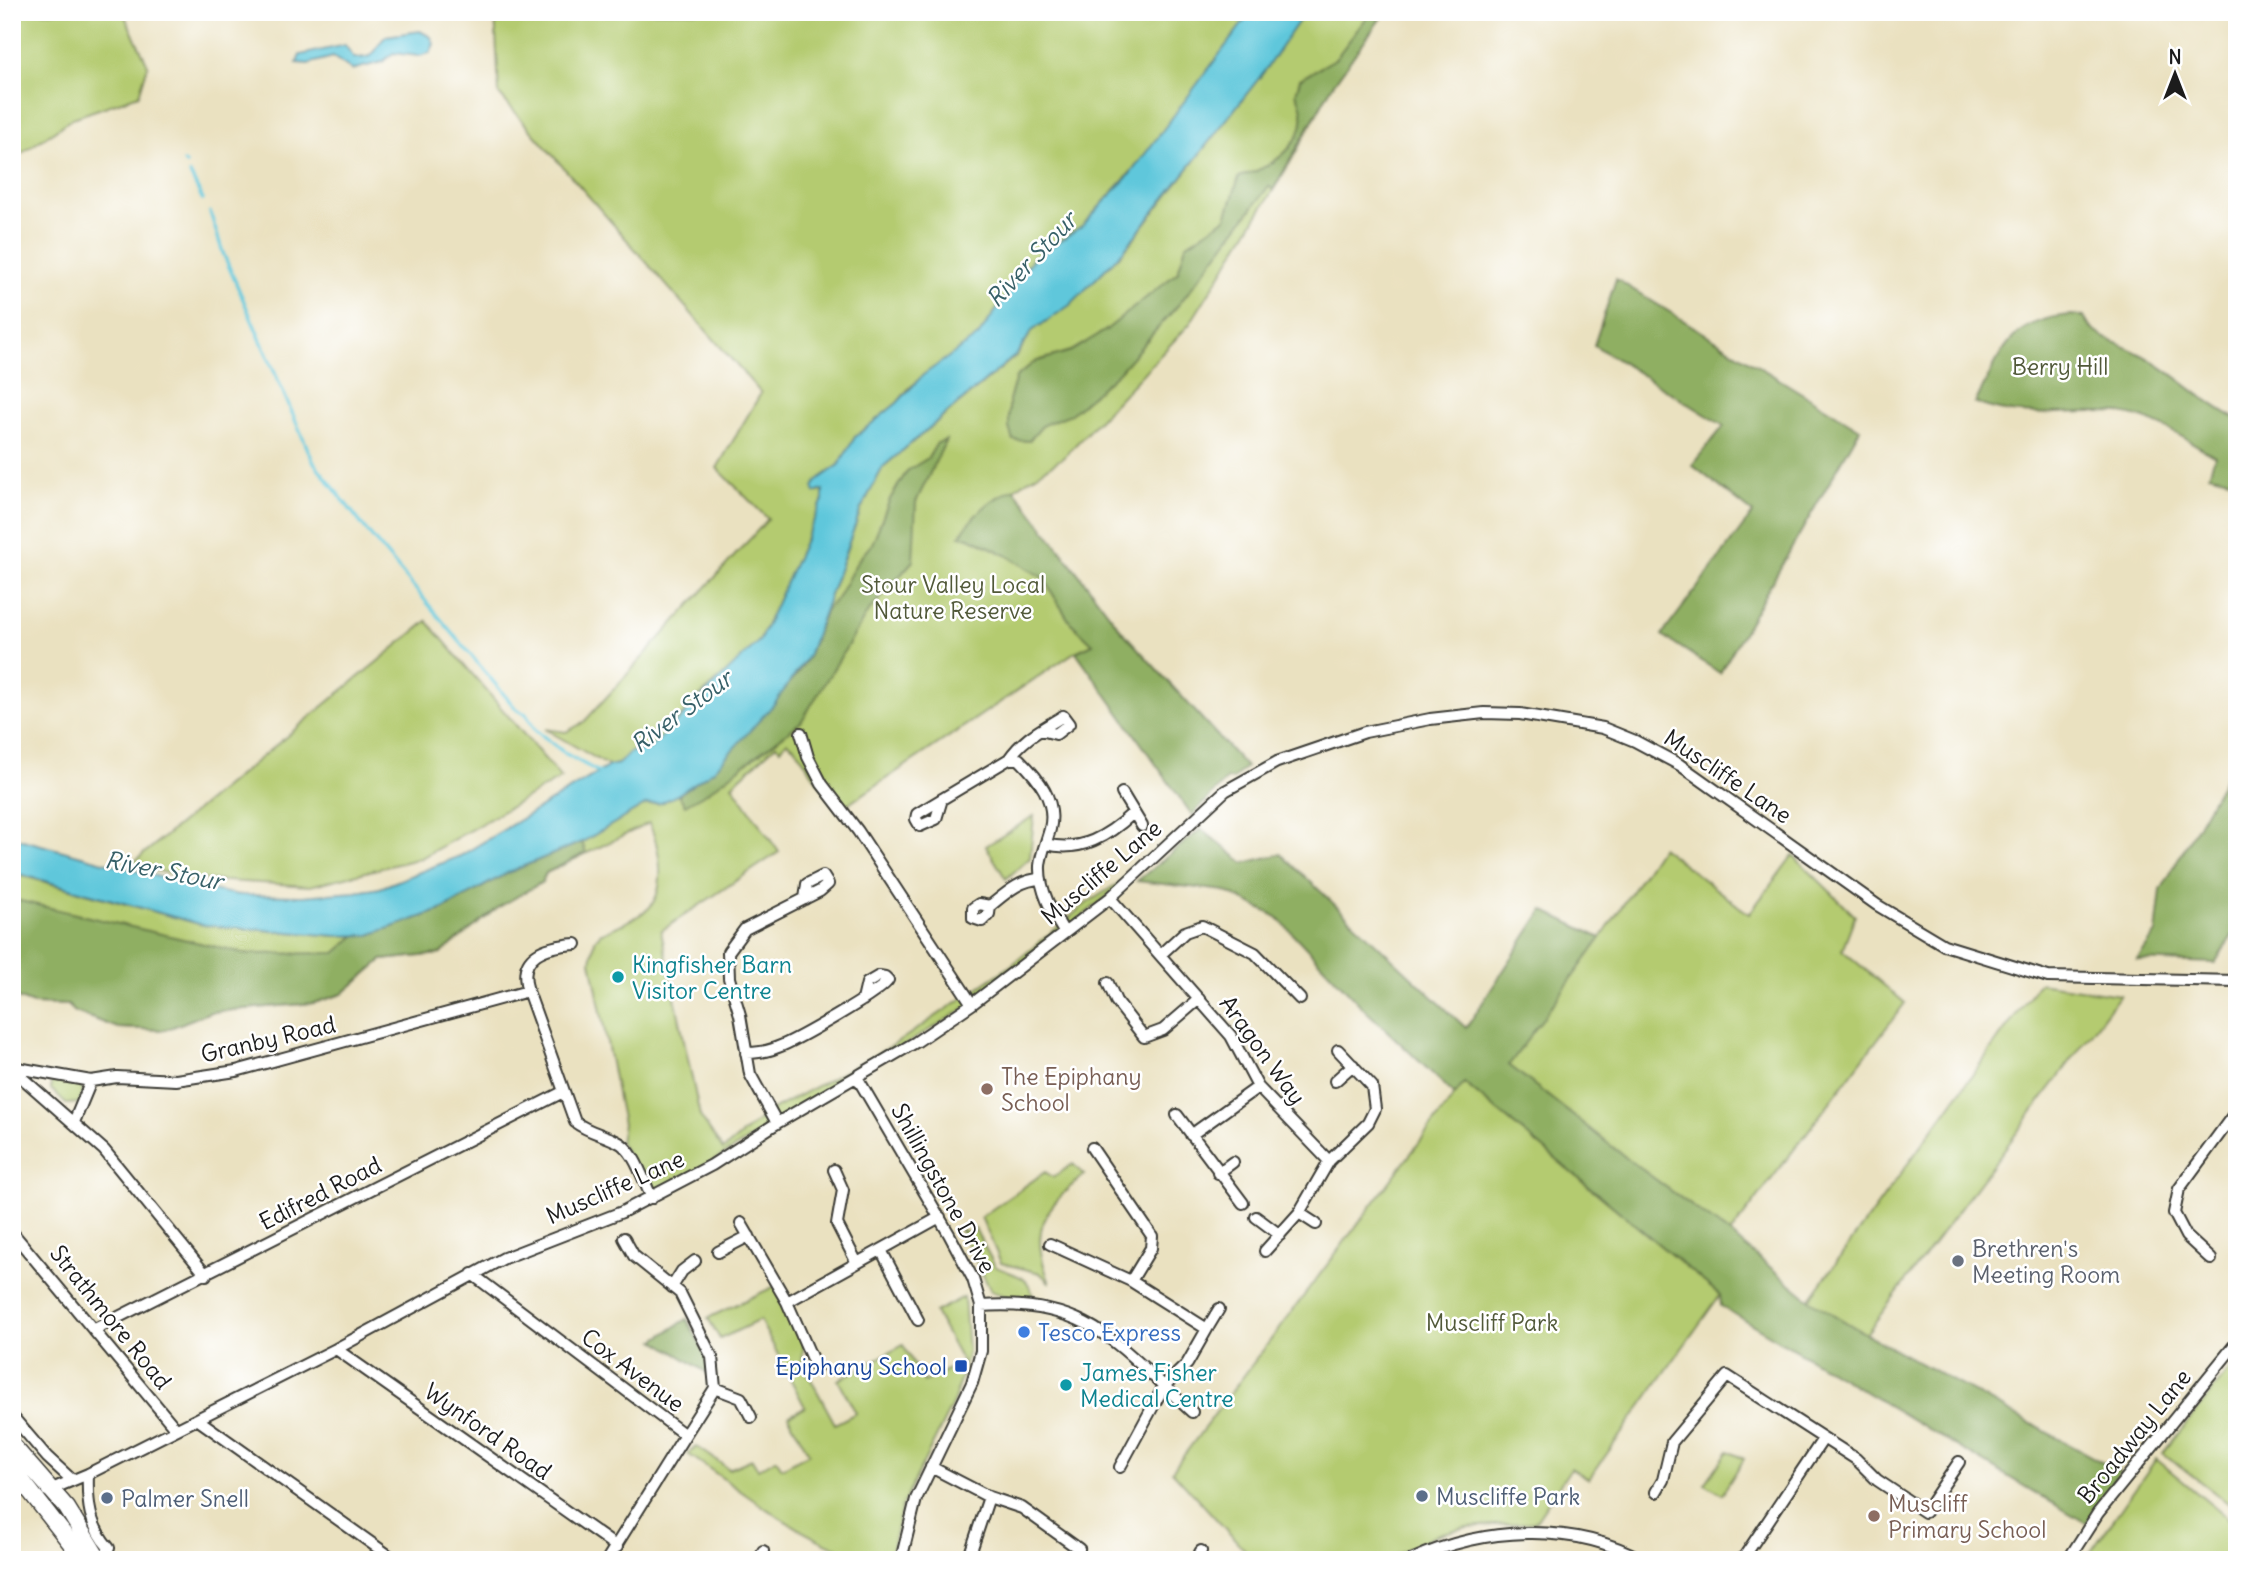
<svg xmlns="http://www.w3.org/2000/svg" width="2249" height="1572" viewBox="0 0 2249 1572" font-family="Delius,sans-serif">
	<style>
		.green { fill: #b4cb70; stroke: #687446; stroke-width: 2 }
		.forest { fill: #8faf62; stroke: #56663f; stroke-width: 2 }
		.water { fill: #5fc7db; stroke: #3e727c; stroke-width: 2 }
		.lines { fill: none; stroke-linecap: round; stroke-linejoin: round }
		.stream { stroke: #5fc7db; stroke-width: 3.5 }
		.street-casing { stroke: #3b3a35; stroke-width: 14 }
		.primary-casing { stroke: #3b3a35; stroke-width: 19 }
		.street { stroke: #fff; stroke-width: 10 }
		.primary { stroke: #fff; stroke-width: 16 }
		.culture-dot { fill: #0f9aa8; stroke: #fff; stroke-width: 2.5 }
		.education-dot { fill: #8d6e63; stroke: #fff; stroke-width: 2.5 }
		.worship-dot { fill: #6b7280; stroke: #fff; stroke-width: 2.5 }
		.shop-dot { fill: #3f7fe0; stroke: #fff; stroke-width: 2.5 }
		.transit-dot { fill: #1a4fb4; stroke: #fff; stroke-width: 2.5 }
		.service-dot { fill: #5c6f8a; stroke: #fff; stroke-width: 2.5 }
		.labels { text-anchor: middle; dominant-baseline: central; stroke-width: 5; stroke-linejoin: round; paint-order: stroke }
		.park-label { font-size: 23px; fill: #515939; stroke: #fff }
		.street-label { font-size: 23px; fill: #1c1c1c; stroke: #fff }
		.culture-label { font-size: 23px; fill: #0d838f; stroke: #fff; text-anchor: start }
		.education-label { font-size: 23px; fill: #785e54; stroke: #fff; text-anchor: start }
		.worship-label { font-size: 23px; fill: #5b616d; stroke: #fff; text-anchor: start }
		.shop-label { font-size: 23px; fill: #366cbe; stroke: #fff; text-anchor: start }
		.transit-label { font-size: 23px; fill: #164399; stroke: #fff; text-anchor: end }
		.service-label { font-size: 23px; fill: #4e5e75; stroke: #fff; text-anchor: start }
		.water-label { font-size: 24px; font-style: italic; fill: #376068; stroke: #fff }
	</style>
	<rect width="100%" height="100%" fill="#fff"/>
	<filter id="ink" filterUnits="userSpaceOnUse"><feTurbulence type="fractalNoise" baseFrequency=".0143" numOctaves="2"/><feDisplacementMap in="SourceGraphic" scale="14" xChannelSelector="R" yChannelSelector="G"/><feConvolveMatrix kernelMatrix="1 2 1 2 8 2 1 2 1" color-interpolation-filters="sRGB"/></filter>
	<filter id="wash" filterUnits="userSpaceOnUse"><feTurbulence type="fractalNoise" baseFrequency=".00686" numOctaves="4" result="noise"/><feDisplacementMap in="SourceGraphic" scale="28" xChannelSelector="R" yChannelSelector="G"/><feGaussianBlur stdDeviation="1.57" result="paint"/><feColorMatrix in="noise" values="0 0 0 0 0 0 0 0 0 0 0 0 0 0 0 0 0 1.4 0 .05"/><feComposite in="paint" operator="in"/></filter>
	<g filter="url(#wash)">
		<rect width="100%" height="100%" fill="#eae1c0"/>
		<path class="green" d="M12,12H123L148,65L139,95L73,118L12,160Z
			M495,12H1251L1148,153L1083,225L1032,260L978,336L909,388L897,403L855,437L839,465L819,479V492L823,490L826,493L823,500L760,640L744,658L699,697L655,745L630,752L618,764L609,766L545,729L566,732L584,722L768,519L717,468L761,393L499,94Z
			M1305,12H1385L1332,86L1290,163L1189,325L1064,457L1014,489L1122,631L1075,652L838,811L795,748L787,742L780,749L776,745L732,785L779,852L661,931L700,1116L723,1150L770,1111L892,1046L1013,964L1087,903L1141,869L972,1004L652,1198L620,1142L623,1124L591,961L595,940L600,934C614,927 638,919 649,908C668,887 659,845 649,823L546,873L542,882L499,907L440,954L382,960L342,994L314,1003L210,1012L165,1030L118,1028L75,1012L68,1005L33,1004L12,996V873L203,925L337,936L369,935L442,910L508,873L584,841L645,805L661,803L696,785L714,770L775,703L808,657L861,509L883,467L1018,354L1032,331L1069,305L1123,252L1263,73Z
			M427,621L561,778L421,858L310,886L194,879L130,865Z
			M1034,816L1030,858L1006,879L986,846Z
			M1661,847L1749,914L1793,855L1855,916L1842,950L1905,1003L1730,1234L1629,1160L1508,1065L1601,938Z
			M2039,983L2120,995L1866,1334L1809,1300Z
			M51,1081L80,1084L83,1091L79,1103L66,1104L51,1089Z
			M1464,1083L1720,1295L1589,1479L1571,1468L1535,1522L1467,1527L1439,1534L1386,1560H1254L1172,1471Z
			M1073,1164L1084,1175C1042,1210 1029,1230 1050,1283L1040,1273L1001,1263L981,1217L1045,1172L1053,1177Z
			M960,1229L968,1232L975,1229L995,1266C1013,1276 1029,1273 1033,1297H1009L991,1291Z
			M775,1286L804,1343L802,1363L835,1424L856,1413L838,1380L903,1345L924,1382L962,1362L935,1312L964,1297L968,1352L954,1401L902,1506L889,1560C824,1560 742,1490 688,1454L696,1446L729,1469L752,1459L758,1469L776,1459L782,1468L809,1453L788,1416L805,1407L760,1320L720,1339L708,1318Z
			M2237,1360V1510L2163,1453Z
			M1728,1451L1744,1459L1722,1494L1705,1484Z
			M2156,1459L2237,1526V1560H2085Z"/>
		<path class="forest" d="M1371,12H1385L1332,86L1273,190L1269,186L1180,303L1119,372L1071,414L1043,425L1029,441L1013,440L1009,428V400L1016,377L1034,362L1071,351L1106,330L1178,272L1186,245L1226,218L1239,177C1278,166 1318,136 1296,93L1300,79L1335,59Z
			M1616,279L1860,429L1720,673L1662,635L1753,513L1692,465L1724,426L1594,345Z
			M2072,315L2084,317C2093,338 2122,344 2142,355C2176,373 2202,402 2237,419V481L2209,474L2215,456C2185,439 2152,416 2118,413C2064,408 2030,423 1975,403C2002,353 2008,319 2072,315Z
			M946,440L916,502L913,561L868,612L801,722L708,792L685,805L679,796L681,793L714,770L795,677L808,657L826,609L837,599L858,560L872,544L890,499L907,471L928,458L937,443Z
			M1014,489L1122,631L1246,767L1233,779H1227L1192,815L1076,652L1093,644L1070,622L1043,578L1006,555L969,537L960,536C971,517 992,497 1014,489Z
			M2237,756V928L2215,963L2137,960L2156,933L2161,890Z
			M1201,829L1244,863L1281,854L1466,1028L1543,910L1601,938L1509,1065L1629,1160L1730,1234L1810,1300L1857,1329L2120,1472L2086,1523L1721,1306L1720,1295L1464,1083L1455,1095L1363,1008L1277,917L1225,891L1137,881Z
			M582,842L586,853L546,873L542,882L499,907L440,954L382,960L342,994L314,1003L210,1012L165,1030L118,1028L75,1012L68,1005L33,1004L12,996V899L247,954L335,953L356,935H369L442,910L508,873Z
			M687,1319L707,1358L711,1375L655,1340Z"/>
		<path class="water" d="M1251,12H1305L1263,73L1123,251L1070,305L1032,331L1017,354L883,467L861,509L808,656L775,703L714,770L677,795L661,803L645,805L584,841L507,873L441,910L369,935L337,936L203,925L12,872V837L200,888L239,895L302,896L355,892L380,888L460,856L609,766L618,764L630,752L650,748L760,640L823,500V490L815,493L813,487L819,479L839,465L855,437L897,403L923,375L978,336L1032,260L1083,225L1130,174Z
			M420,31L431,37L434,44L430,53L419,56L393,53L382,62L352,70L333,57L308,64L297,63L300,55L345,45L354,58C381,58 371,50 386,36Z"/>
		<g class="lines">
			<path class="stream" d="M184,162L186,164
				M190,174L203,200
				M210,212L223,253L313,461L366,530L517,710L526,714L535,730L566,754L600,773"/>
		</g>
	</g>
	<g filter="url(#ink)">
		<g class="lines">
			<defs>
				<path id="street" d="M801,733L808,757L822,784L858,831L972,1004
					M1009,759C1023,738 1043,729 1063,716L1069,724L1056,734L1041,730
					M1122,793L1142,826
					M942,799L936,819L920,826L916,819L917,814L1009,759H1019C1038,778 1057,800 1050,829C1047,841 1041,853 1040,866C1039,890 1052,912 1064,932
					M1046,844C1081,853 1108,836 1133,813
					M1110,898L1231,1036L1258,1087L1329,1161
					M990,906L989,914L982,921L973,918V908L979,904L990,906C1006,893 1021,879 1041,879
					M1160,955L1185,932L1202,926L1255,953L1300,999
					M1108,983L1116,1001L1144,1037L1163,1030L1199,999
					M528,991C516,954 546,946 576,944
					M746,1053C756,1053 769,1051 778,1047C793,1042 885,990 888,980L885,977L879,976L867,983L863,1000
					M12,1067L91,1081L117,1077L176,1080L236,1071L528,991L575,1122C588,1132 602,1134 616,1141C635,1149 643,1181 652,1198
					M12,1069L104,1150L206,1275
					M857,1077L949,1234L973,1279L981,1306V1351L972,1383L916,1499L901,1560
					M1335,1081L1353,1065
					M1177,1115L1243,1203
					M74,1122L91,1081
					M777,1123L750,1074L740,1015L729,978L728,952L745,929L820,891L828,884L823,876L807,884L805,899
					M1191,1135L1258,1087
					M1092,1148L1152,1236L1151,1248L1131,1281
					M834,1170L843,1190L837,1224L857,1263
					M1218,1173L1233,1162
					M1299,1213L1316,1224
					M1256,1217L1280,1235
					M741,1223L787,1302L816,1368
					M12,1232L176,1429
					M624,1238L634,1256L680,1293L712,1357L715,1388L685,1435
					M1050,1244L1131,1281L1207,1329L1187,1364L1164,1386L1120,1467
					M881,1250L918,1320
					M1265,1251L1299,1213L1329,1161L1368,1123L1375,1109L1372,1086L1338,1050
					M718,1252L749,1236
					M2211,1259L2186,1236L2174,1213L2179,1189L2237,1110
					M472,1274L685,1435L607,1560
					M672,1287L682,1271L695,1261
					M787,1302L940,1217
					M981,1306C1089,1298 1118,1346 1192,1412
					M95,1329L563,1092
					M1207,1329L1219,1309
					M336,1349L617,1547
					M715,1388L741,1398L751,1417
					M12,1416L47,1457L72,1480
					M197,1419L395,1560
					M931,1467L989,1497L1022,1508L1079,1549L1074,1560
					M88,1474C87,1502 89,1526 109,1548L104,1560
					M47,1491L88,1474L336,1349L504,1258L622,1212L712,1165L777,1123L916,1042L972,1004L1110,898L1225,791L1277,762L1365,732L1430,719L1484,713L1520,714L1603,728L1635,741L1680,765L1877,905L1944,945L2048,977L2237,981
					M1656,1492L1663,1480L1672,1442L1727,1376L1856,1459L1877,1480L1925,1512L1959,1462
					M759,1560L763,1551
					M968,1560L989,1497
					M1196,1560L1201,1551
					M1411,1560C1483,1527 1571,1521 1643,1560
					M1742,1560L1823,1439
					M2068,1560L2098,1513L2237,1342"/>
				<path id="primary" d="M12,1445L67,1508L99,1560
					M12,1468L84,1560"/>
			</defs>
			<use href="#street" class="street-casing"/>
			<use href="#primary" class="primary-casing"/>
			<use href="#street" class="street"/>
			<use href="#primary" class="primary"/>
		</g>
	</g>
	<g class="culture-dot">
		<circle cx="618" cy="977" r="7"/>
		<circle cx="1066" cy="1385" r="7"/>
	</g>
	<g class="education-dot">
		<circle cx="987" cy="1089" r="7"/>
		<circle cx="1874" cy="1516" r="7"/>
	</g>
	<circle class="worship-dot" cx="1958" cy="1261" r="7"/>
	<circle class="shop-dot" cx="1024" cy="1332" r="7"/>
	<rect class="transit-dot" x="954" y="1359" width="14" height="14" rx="3.5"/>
	<g class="service-dot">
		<circle cx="1422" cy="1496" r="7"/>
		<circle cx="107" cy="1498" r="7"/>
	</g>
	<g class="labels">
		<g class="park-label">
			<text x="2060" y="366">Berry Hill</text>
			<text x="953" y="584">Stour Valley Local<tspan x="953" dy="26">Nature Reserve</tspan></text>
			<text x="1492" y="1322">Muscliff Park</text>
		</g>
		<g class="street-label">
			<text transform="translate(1728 776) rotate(34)">Muscliffe Lane</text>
			<text transform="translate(1101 872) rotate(-40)">Muscliffe Lane</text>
			<text transform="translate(268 1039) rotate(-13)">Granby Road</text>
			<text transform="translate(1263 1050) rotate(54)">Aragon Way</text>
			<text transform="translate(615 1187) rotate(-24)">Muscliffe Lane</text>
			<text transform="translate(944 1188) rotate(61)">Shillingstone Drive</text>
			<text transform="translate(320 1193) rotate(-27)">Edifred Road</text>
			<text transform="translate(111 1317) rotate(51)">Strathmore Road</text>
			<text transform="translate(633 1370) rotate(37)">Cox Avenue</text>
			<text transform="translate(488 1431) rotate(35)">Wynford Road</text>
			<text transform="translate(2134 1436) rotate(-51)">Broadway Lane</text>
		</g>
		<g class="culture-label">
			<text x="632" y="964">Kingfisher Barn<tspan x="632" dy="26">Visitor Centre</tspan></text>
			<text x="1080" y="1372">James Fisher<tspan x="1080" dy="26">Medical Centre</tspan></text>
		</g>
		<g class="education-label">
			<text x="1001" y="1076">The Epiphany<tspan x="1001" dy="26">School</tspan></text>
			<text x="1888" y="1503">Muscliff<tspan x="1888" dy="26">Primary School</tspan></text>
		</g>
		<g class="worship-label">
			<text x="1972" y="1248">Brethren's<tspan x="1972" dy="26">Meeting Room</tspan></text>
		</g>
		<g class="shop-label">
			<text x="1038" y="1332">Tesco Express</text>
		</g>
		<g class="transit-label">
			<text x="947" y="1366">Epiphany School</text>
		</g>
		<g class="service-label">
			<text x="1436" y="1496">Muscliffe Park</text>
			<text x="121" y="1498">Palmer Snell</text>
		</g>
		<g class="water-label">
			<text transform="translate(1031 259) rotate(-47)">River Stour</text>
			<text transform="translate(681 711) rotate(-37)">River Stour</text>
			<text transform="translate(164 870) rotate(11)">River Stour</text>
		</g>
	</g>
	<rect width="2249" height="1572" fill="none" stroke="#fff" stroke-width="42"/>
	<g transform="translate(2175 74)" stroke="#ffffff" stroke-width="5" paint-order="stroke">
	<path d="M0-5L12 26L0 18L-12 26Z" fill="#1c1c1c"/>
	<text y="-10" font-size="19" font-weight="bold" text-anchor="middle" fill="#1c1c1c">N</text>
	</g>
</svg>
